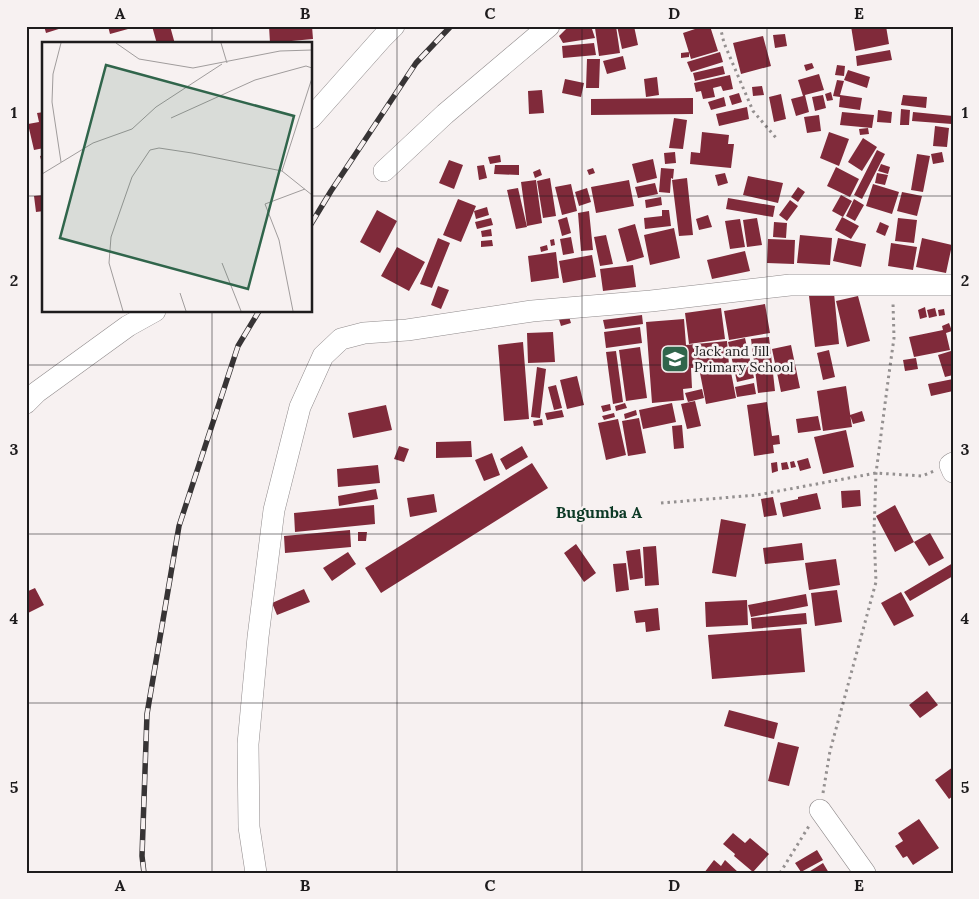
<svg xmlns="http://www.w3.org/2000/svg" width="979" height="899" viewBox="0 0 979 899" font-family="Lora,serif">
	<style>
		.building { fill: #802a3a }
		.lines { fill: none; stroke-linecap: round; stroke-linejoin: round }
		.minor-casing { stroke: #908b8c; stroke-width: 22 }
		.path { stroke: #949090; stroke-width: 3; stroke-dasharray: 2.5 4; stroke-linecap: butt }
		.minor { stroke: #fff; stroke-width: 21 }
		.rail-casing { stroke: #373435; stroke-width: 5.5 }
		.rail { stroke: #f7f1f1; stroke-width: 4; stroke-dasharray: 11; stroke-linecap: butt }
		.grid { fill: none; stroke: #1e1c1d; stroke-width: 1; stroke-opacity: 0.55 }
		.labels { text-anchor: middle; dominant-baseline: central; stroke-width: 5; stroke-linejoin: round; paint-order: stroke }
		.poi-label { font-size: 14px; fill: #1e1c1d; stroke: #f7f1f1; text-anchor: start }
		.quarter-label { font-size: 16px; font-weight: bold; fill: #0c3925; stroke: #f7f1f1 }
		.inset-road { fill: none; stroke: #a09c9c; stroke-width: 1 }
		.view { fill: #30654b; fill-opacity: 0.15; stroke: #30654b; stroke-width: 2.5 }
		.inset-edge { fill: none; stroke: #1e1c1d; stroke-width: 2.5 }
		.neatline { fill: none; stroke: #1e1c1d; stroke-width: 2 }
		.grid-label { font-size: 16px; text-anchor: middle; font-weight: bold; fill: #1e1c1d }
	</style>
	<rect width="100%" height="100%" fill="#f7f1f1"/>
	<path class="building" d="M44,26H65V27L46,33Z
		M108,26H127L128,29L110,34Z
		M152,26H170L175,44H157Z
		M269,26H312L313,39L270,43Z
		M569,26H591L595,38L563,43L559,36Z
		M607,26H616L620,53L599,56L595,28Z
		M617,26H634L638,45L622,49Z
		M704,26H710L718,51L691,59L683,33Z
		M851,26H886L889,44L855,51Z
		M785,34L787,46L775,48L773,35Z
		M763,36L771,66L741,74L733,43Z
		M250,41V44H234V42Z
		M594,43L596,55L563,58L562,46Z
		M890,50L892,60L857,66L856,56Z
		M689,52V57L681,58V53Z
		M720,52L723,62L691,72L687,62Z
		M623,56L626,69L607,74L603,61Z
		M587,59H600L599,88H586Z
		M812,63L814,68L806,71L804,65Z
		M837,65L845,66L844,76L835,75Z
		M723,66L725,74L695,81L693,73Z
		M848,70L870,77L867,88L844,80Z
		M819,74L824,90L805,95L809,112L796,116L791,99L803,96L798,80Z
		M730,75L733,89L723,91L721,86L713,88L715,97L703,99L701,91L696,92L694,83Z
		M657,77L659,95L646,97L644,79Z
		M565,79L584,83L581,97L562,93Z
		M837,80L844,81L840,95L862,98L860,110L839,107L840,97L833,96Z
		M762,86L764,95L753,96L752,87Z
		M542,90L544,113L529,114L528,91Z
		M831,92L833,100L827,101L825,94Z
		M739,93L742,102L732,105L729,96Z
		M781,94L786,119L774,122L769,97Z
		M823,95L826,108L815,111L812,97Z
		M903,95L927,97L926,108L901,105Z
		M724,97L726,106L711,110L708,102Z
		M693,98V114L591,115V99Z
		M747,107L749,119L719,126L716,114Z
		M901,109L910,110L909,125H900Z
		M878,110L892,112L891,123L877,122Z
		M44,112V148L34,150L28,124L39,122L37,113Z
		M842,112L874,115L872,128L840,125Z
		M913,112L953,116L952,124L912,121Z
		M819,115L821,131L807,133L804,117Z
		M674,118L687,120L683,149L669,148Z
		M935,126L949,128L947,147L933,146Z
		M868,128L869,134L860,135L859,129Z
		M702,132L729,135L728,144H734L731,168L690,164L691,152L700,153Z
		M829,132L849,139L839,166L820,158Z
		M863,138L877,147L862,171L848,162Z
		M877,150L885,154L862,199L854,195Z
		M675,152L676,163L665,164L664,153Z
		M942,152L944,162L933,164L931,154Z
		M917,154L930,156L923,192L911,190Z
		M44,155V167H43L40,156Z
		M500,155L501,162L490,164L488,157Z
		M653,159L657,178L637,183L632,164Z
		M449,160L463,165L454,189L439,183Z
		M881,164L890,167L888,174L878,171Z
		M484,165L487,178L479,180L477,166Z
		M495,165H519V175L494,174Z
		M836,167L859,179L850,197L827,186Z
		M593,168L595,173L589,175L587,170Z
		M661,168L674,169L673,179L671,178L670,193L659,192Z
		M540,169L542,175L535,178L533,172Z
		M725,173L728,183L718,186L715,175Z
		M877,173L888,175L885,185L875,183Z
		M748,176L783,183L778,203L743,195Z
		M550,178L556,216L543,218L537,181Z
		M687,178L693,235L679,236L672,180Z
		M536,180L542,223L527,226L521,182Z
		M629,180L634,206L596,213L591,187Z
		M655,183L658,194L638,198L635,187Z
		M571,184L577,211L562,215L555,187Z
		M873,184L899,192L892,214L866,206Z
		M798,187L805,192L798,202L791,197Z
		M518,188L527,227L516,229L507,190Z
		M587,188L591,202L579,206L575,192Z
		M902,192L922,196L917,216L897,211Z
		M44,195V211L36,212L34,196Z
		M841,195L852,201L843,217L832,211Z
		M661,197L662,205L646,208L645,200Z
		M728,198L775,206L773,217L726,209Z
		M458,199L476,206L461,242L443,235Z
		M854,199L864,205L855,221L846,216Z
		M790,200L798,206L787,221L779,215Z
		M487,207L489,215L476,219L474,211Z
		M377,210L397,221L380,253L360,242Z
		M662,210H669L671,226L645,229L644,218L662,216Z
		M589,211L593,250L581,251L578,213Z
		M708,215L712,227L699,230L696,219Z
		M567,217L571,233L562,236L558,220Z
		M842,217L859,226L851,239L835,230Z
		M491,218L493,225L477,229L475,222Z
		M757,218L762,245L747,247L743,220Z
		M898,218L917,220L914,243L895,241Z
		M740,219L745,247L730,249L725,221Z
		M774,222L787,223L786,238L773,237Z
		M880,222L889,226L885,236L876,232Z
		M635,224L644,257L627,262L618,229Z
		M674,228L680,258L650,265L644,235Z
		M491,229L492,236L482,237L481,231Z
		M606,235L613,264L600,266L594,237Z
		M800,235L832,238L830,265L797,263Z
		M571,237L574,253L563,255L560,239Z
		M438,238L450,243L432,288L420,284Z
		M838,238L866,244L861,267L833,261Z
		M922,238L952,245L946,273L916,267Z
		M554,239L555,245L551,246L550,240Z
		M768,239L795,240L794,264L767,263Z
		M492,240L493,246L481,247V241Z
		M891,243L917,247L913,270L888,266Z
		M547,245L548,250L541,252L540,247Z
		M397,247L425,262L409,291L381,276Z
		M745,251L750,271L712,279L707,260Z
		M556,252L559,278L531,282L528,256Z
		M592,255L596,277L563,283L559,261Z
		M633,265L636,287L603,291L600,269Z
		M438,286L449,290L441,309L431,305Z
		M834,293L839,344L815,347L809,296Z
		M858,296L870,341L847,347L836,301Z
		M765,304L770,333L729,340L724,311Z
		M925,307L927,317L920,319L918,310Z
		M721,308L725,339L689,344L685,313Z
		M935,308L937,316L929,318L927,310Z
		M944,309L945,315L939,316L938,310Z
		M567,310L571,323L561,326L557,313Z
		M642,315L643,324L605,329L603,320Z
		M684,319L686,345L727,341L729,365L691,368L692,388L683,389L684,400L652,403L646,322Z
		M949,323L952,331L946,333L950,350L914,357L909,337L943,330L942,326Z
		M640,327L642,343L606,348L604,332Z
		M553,332L555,362L528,363L527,333Z
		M769,337L775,391L758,393L751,339Z
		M745,338L754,378L737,382L728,342Z
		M523,342L529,419L504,421L498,345Z
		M791,345L800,388L781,392L772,349Z
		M640,347L647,398L626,401L619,350Z
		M829,350L835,377L823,380L817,353Z
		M616,351L623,402L613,404L606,352Z
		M951,351L953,358V375L945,377L938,355Z
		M916,358L918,369L905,371L903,360Z
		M537,367L546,369L540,418L531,417Z
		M730,367L736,398L706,404L700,373Z
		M577,376L584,405L567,409L560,380Z
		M953,379V391L931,396L928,384Z
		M754,383L756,394L737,397L735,387Z
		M556,385L562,408L554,410L548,387Z
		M846,386L852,427L823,431L817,391Z
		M702,389L704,398L688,402L685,393Z
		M695,401L701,426L687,429L681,404Z
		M767,402L772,436L779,435L780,444L773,445L774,453L754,456L747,405Z
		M625,403L627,408L616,411L615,406Z
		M672,403L676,422L643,429L639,410Z
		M610,404L611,410L603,412L601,406Z
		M386,405L392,430L353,438L348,413Z
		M562,410L564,417L547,420L545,413Z
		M636,410L637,415L625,419L624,414Z
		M862,411L865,421L853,424L850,415Z
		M614,413L615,417L604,420L602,416Z
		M818,416L821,430L798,433L796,419Z
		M639,418L646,453L628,456L622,421Z
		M542,419L543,425L534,426L533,421Z
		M618,419L626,455L606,460L598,423Z
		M682,425L684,448L674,449L672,426Z
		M846,430L854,467L823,474L814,437Z
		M471,441L472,457L436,458V442Z
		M399,446L409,449L404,462L394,459Z
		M522,446L528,457L506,470L500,459Z
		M492,453L500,475L484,481L475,460Z
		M808,458L811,468L800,471L797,461Z
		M794,461L796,467L791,468L790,462Z
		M777,462L778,471L772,473L771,463Z
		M787,462L789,469L782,470L781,463Z
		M532,463L548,488L381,593L365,568Z
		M378,465L380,483L338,487L337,469Z
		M376,489L378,499L339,506L338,496Z
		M860,490L861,506L842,508L841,491Z
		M817,493L821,509L783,517L780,503L798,499V497Z
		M434,494L437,512L410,517L407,498Z
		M773,497L777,515L764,517L761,499Z
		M374,505L375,524L295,532L294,513Z
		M895,505L914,542L930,533L944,558L929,566L914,542L895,552L876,516Z
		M721,519L746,524L736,577L712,573Z
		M350,530L351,547L285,553L284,536Z
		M358,532H367L366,541H358Z
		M802,543L804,560L765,564L763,548Z
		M576,544L596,573L584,582L564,553Z
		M656,546L659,585L645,586L643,547Z
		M640,549L643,578L630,580L626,551Z
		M348,552L356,564L332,581L323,568Z
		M836,559L840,585L809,590L805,563Z
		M626,563L629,590L616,592L613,564Z
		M953,563V576L910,601L904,592Z
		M35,588L44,605L26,614V592Z
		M304,589L310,602L277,615L272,603Z
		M837,590L842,622L815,626L811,593Z
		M901,592L914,616L894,626L881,603Z
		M806,594L808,606L751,617L748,605Z
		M747,600L748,625L706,627L705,602Z
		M658,608L660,630L646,632L645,622L636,623L634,611Z
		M806,613L807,624L752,629L751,618Z
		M801,628L805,672L712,679L708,635Z
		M927,691L938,705L920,718L909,705Z
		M729,710L778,723L774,739L724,726Z
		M778,742L799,747L789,786L768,781Z
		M953,767V796L949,799L935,780Z
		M919,819L939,848L913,865L907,856L903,858L895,846L903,841L898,833Z
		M733,833L745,843L750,838L769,854L753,872L734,856L735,854L723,844Z
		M817,850L823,860L801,872L795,863Z
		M714,860L721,866L725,860L739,873H704Z
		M823,863L829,873H807Z"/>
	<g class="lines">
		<defs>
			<path id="minor" d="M311,118L382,38L394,26
				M384,171L445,114L549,26
				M26,403L37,392L128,326L155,311
				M953,463L950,465L953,472
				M820,810L865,873
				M256,873L249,827L248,744L258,637L274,510L300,407L323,356L341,339L364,333L407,330L532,311L651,301L790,285H953"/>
		</defs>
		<use href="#minor" class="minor-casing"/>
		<path class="path" d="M720,26L724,43L753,111L777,139
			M661,503L757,495L876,473L922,476L934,471
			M823,793L830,751L876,582L874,532L876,473L888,381L894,338L893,303
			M780,873L809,826"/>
		<use href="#minor" class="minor"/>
		<defs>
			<path id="rail" d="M311,224L331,191L416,63L451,26
				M144,873L142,856L147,714L179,526L238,346L259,311"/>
		</defs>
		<use href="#rail" class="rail-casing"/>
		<use href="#rail" class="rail"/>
	</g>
	<path class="grid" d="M212,26V44M397,26V873M582,26V873M767,26V873M26,196H44M311,196H953M212,311V873M26,365H953M26,534H953M26,703H953"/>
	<defs>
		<symbol id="school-square" viewBox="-11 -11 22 22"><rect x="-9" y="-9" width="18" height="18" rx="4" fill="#30654b" stroke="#f7f1f1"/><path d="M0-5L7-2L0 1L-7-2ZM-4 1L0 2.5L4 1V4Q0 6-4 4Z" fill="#fff"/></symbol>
	</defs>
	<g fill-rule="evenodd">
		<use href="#school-square" x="659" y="343" width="32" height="32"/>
	</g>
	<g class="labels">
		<g class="poi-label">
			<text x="694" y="351">Jack and Jill<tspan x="694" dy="16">Primary School</tspan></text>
		</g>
		<g class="quarter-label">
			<text x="599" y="512">Bugumba A</text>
		</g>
	</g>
	<g transform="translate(42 42)">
		<rect width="270" height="270" fill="#f7f1f1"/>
		<path class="inset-road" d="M74,1L97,17L151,26L238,9L270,8M179,1L185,21M129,76L213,38L264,24L270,26M19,120L10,60L11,32L19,1M240,129L270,36M0,132L51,101L90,87L114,65L180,22M180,221L199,269M138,251L144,269M81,269L67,221L69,195L90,135L108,108L117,106L150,111L240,129L270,153M251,269L237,198L223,162L263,147"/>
		<path class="view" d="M64,23L252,74L206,247L18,196Z"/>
		<rect width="270" height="270" class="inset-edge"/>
	</g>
	<rect width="979" height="899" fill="none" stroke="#f7f1f1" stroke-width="55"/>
	<rect x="28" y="28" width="924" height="844" class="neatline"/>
	<g class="grid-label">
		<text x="120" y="19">A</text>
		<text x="305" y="19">B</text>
		<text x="490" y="19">C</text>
		<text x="674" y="19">D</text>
		<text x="859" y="19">E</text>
		<text x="14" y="118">1</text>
		<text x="965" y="118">1</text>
		<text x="14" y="286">2</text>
		<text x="965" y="286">2</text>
		<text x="14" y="455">3</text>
		<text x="965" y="455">3</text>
		<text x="14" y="624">4</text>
		<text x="965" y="624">4</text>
		<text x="14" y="793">5</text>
		<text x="965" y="793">5</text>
		<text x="120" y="891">A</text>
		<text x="305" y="891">B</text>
		<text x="490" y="891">C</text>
		<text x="674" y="891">D</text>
		<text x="859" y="891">E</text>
	</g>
</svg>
